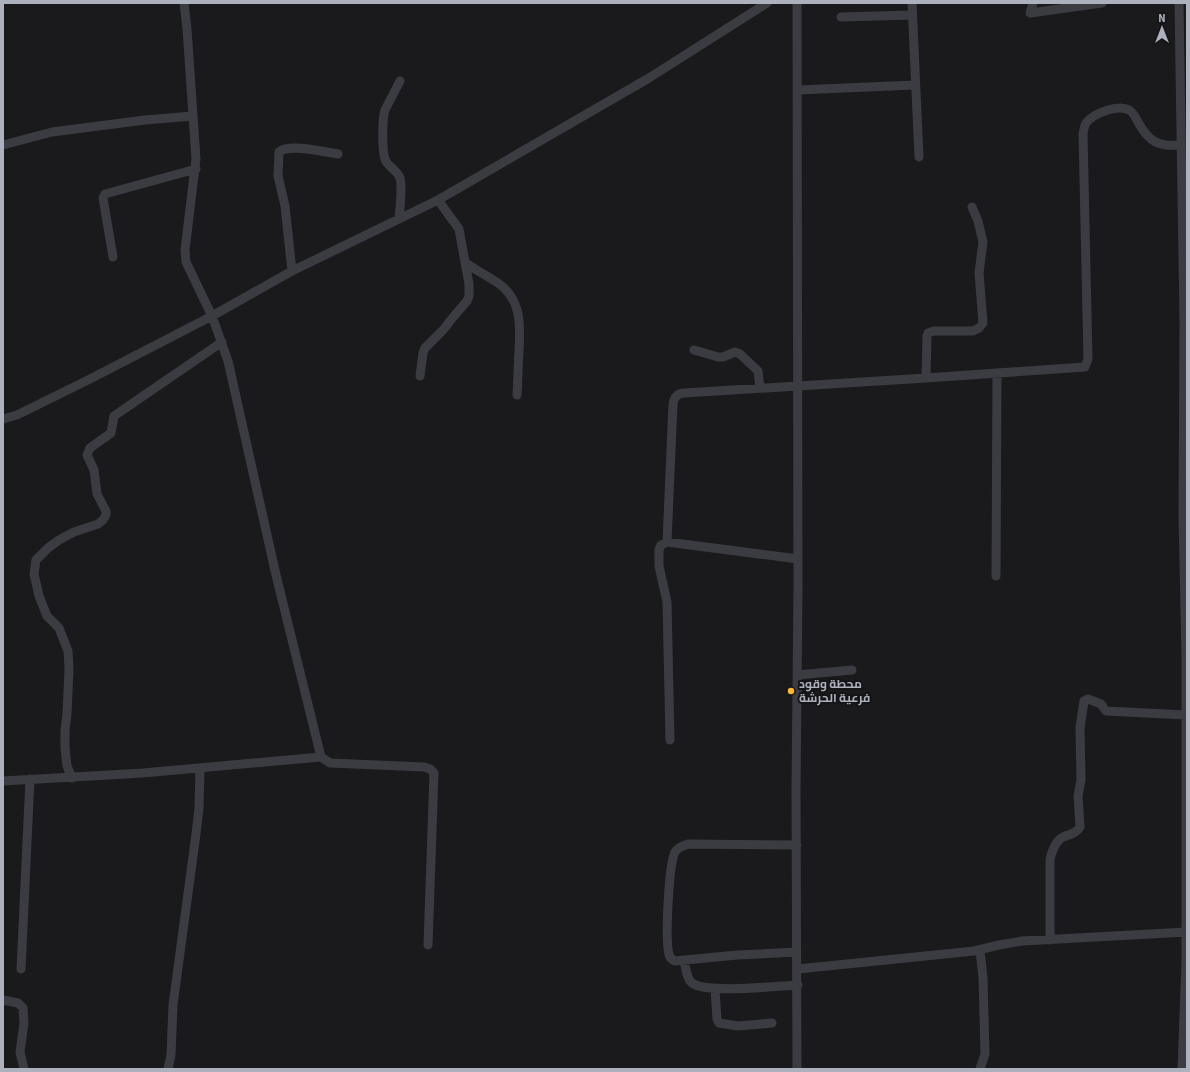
<svg xmlns="http://www.w3.org/2000/svg" width="1190" height="1072" viewBox="0 0 1190 1072" font-family="'Source Sans 3',Cairo,sans-serif">
	<style>
		.lines { fill: none; stroke-linecap: round; stroke-linejoin: round }
		.minor { stroke: #3b3c42; stroke-width: 9 }
		.poi-dot { fill: #ffb630; stroke: #151518; stroke-width: 1.5 }
		.labels { text-anchor: middle; dominant-baseline: central; stroke-width: 4; stroke-linejoin: round; paint-order: stroke }
		.poi-label { font-size: 12px; font-weight: bold; fill: #acb1bd; stroke: #151518; text-anchor: start }
	</style>
	<rect width="100%" height="100%" fill="#1a1a1d"/>
	<g class="lines">
		<path class="minor" d="M184,3L187,29L196,159L185,250L186,262L212,316L228,361L276,575L321,757L330,763L424,767L430,769L434,773L428,945
			M797,3L798,588L796,790L797,1069
			M912,3L919,157
			M1033,3L1030,13L1102,3
			M1179,3L1184,321L1183,517L1186,656V962L1182,1069
			M841,17L912,15
			M798,90L915,85
			M3,145L52,132L145,120L193,116
			M399,218C400,209 402,186 400,178C397,170 387,166 385,159C382,150 382,119 385,110L400,81
			M113,257L103,198L105,194L196,169
			M465,262C477,272 493,278 504,288C522,305 520,329 519,351C518,366 518,380 517,395
			M292,271L285,206L278,176L279,152C288,143 325,152 338,154
			M694,350L718,357H723L735,352L740,354L758,371L760,388
			M420,376L423,353L425,348L443,330L454,316L467,301L469,296V284L459,229L438,200
			M926,378L927,336L928,333L934,331H973L979,328L983,323L979,273L983,242L978,221L972,207
			M3,419L17,415L90,379L212,316L292,271L438,200L649,78L767,3
			M667,542L673,404C674,397 678,393 684,393L926,378L1085,367L1088,359L1083,134C1084,130 1084,126 1086,123C1094,113 1118,104 1129,110C1133,112 1136,118 1138,122C1149,142 1158,147 1181,145
			M996,576L997,373
			M797,675L852,670
			M670,740L667,602L659,566V550L661,545L667,542L798,559
			M72,778L67,766L65,748V730L67,714L69,669L68,651L59,628L47,616L39,596L34,574L36,560L48,548L59,540L74,532L98,524L103,520L106,515V511L97,494L94,470L87,455L90,448L111,433L114,416L222,342
			M3,781L143,773L321,757
			M797,845L688,844C683,846 678,847 675,852C669,864 664,945 670,957C671,959 673,960 675,961L737,955L797,952
			M1050,940V859C1052,851 1055,841 1063,837C1070,834 1076,834 1080,827L1078,796L1081,780L1080,728L1084,701L1088,699L1101,704L1106,711L1186,715
			M684,960C686,968 686,978 692,983C707,994 777,986 798,985
			M21,969L30,779
			M798,969L974,951L999,945L1022,941L1186,932
			M715,989L717,1019L719,1023L738,1026L772,1023
			M3,1000L18,1003L23,1008L24,1023L20,1052L24,1069
			M168,1069L171,1055L173,1005L196,834L199,808L200,769
			M980,1069L985,1054L983,978L980,950"/>
	</g>
	<circle class="poi-dot" cx="791" cy="691" r="4"/>
	<g class="labels">
		<g class="poi-label">
			<text x="799" y="684">محطة وقود<tspan x="799" dy="14">فرعية الحرشة</tspan></text>
		</g>
	</g>
	<rect width="1190" height="1072" fill="none" stroke="#acb1bd" stroke-width="8"/>
	<g transform="translate(1162 28)" stroke="#151518" stroke-width="3" paint-order="stroke">
	<path d="M0-3L7 15L0 10L-7 15Z" fill="#acb1bd"/>
	<text y="-6" font-size="11" font-weight="bold" text-anchor="middle" fill="#acb1bd">N</text>
	</g>
</svg>
